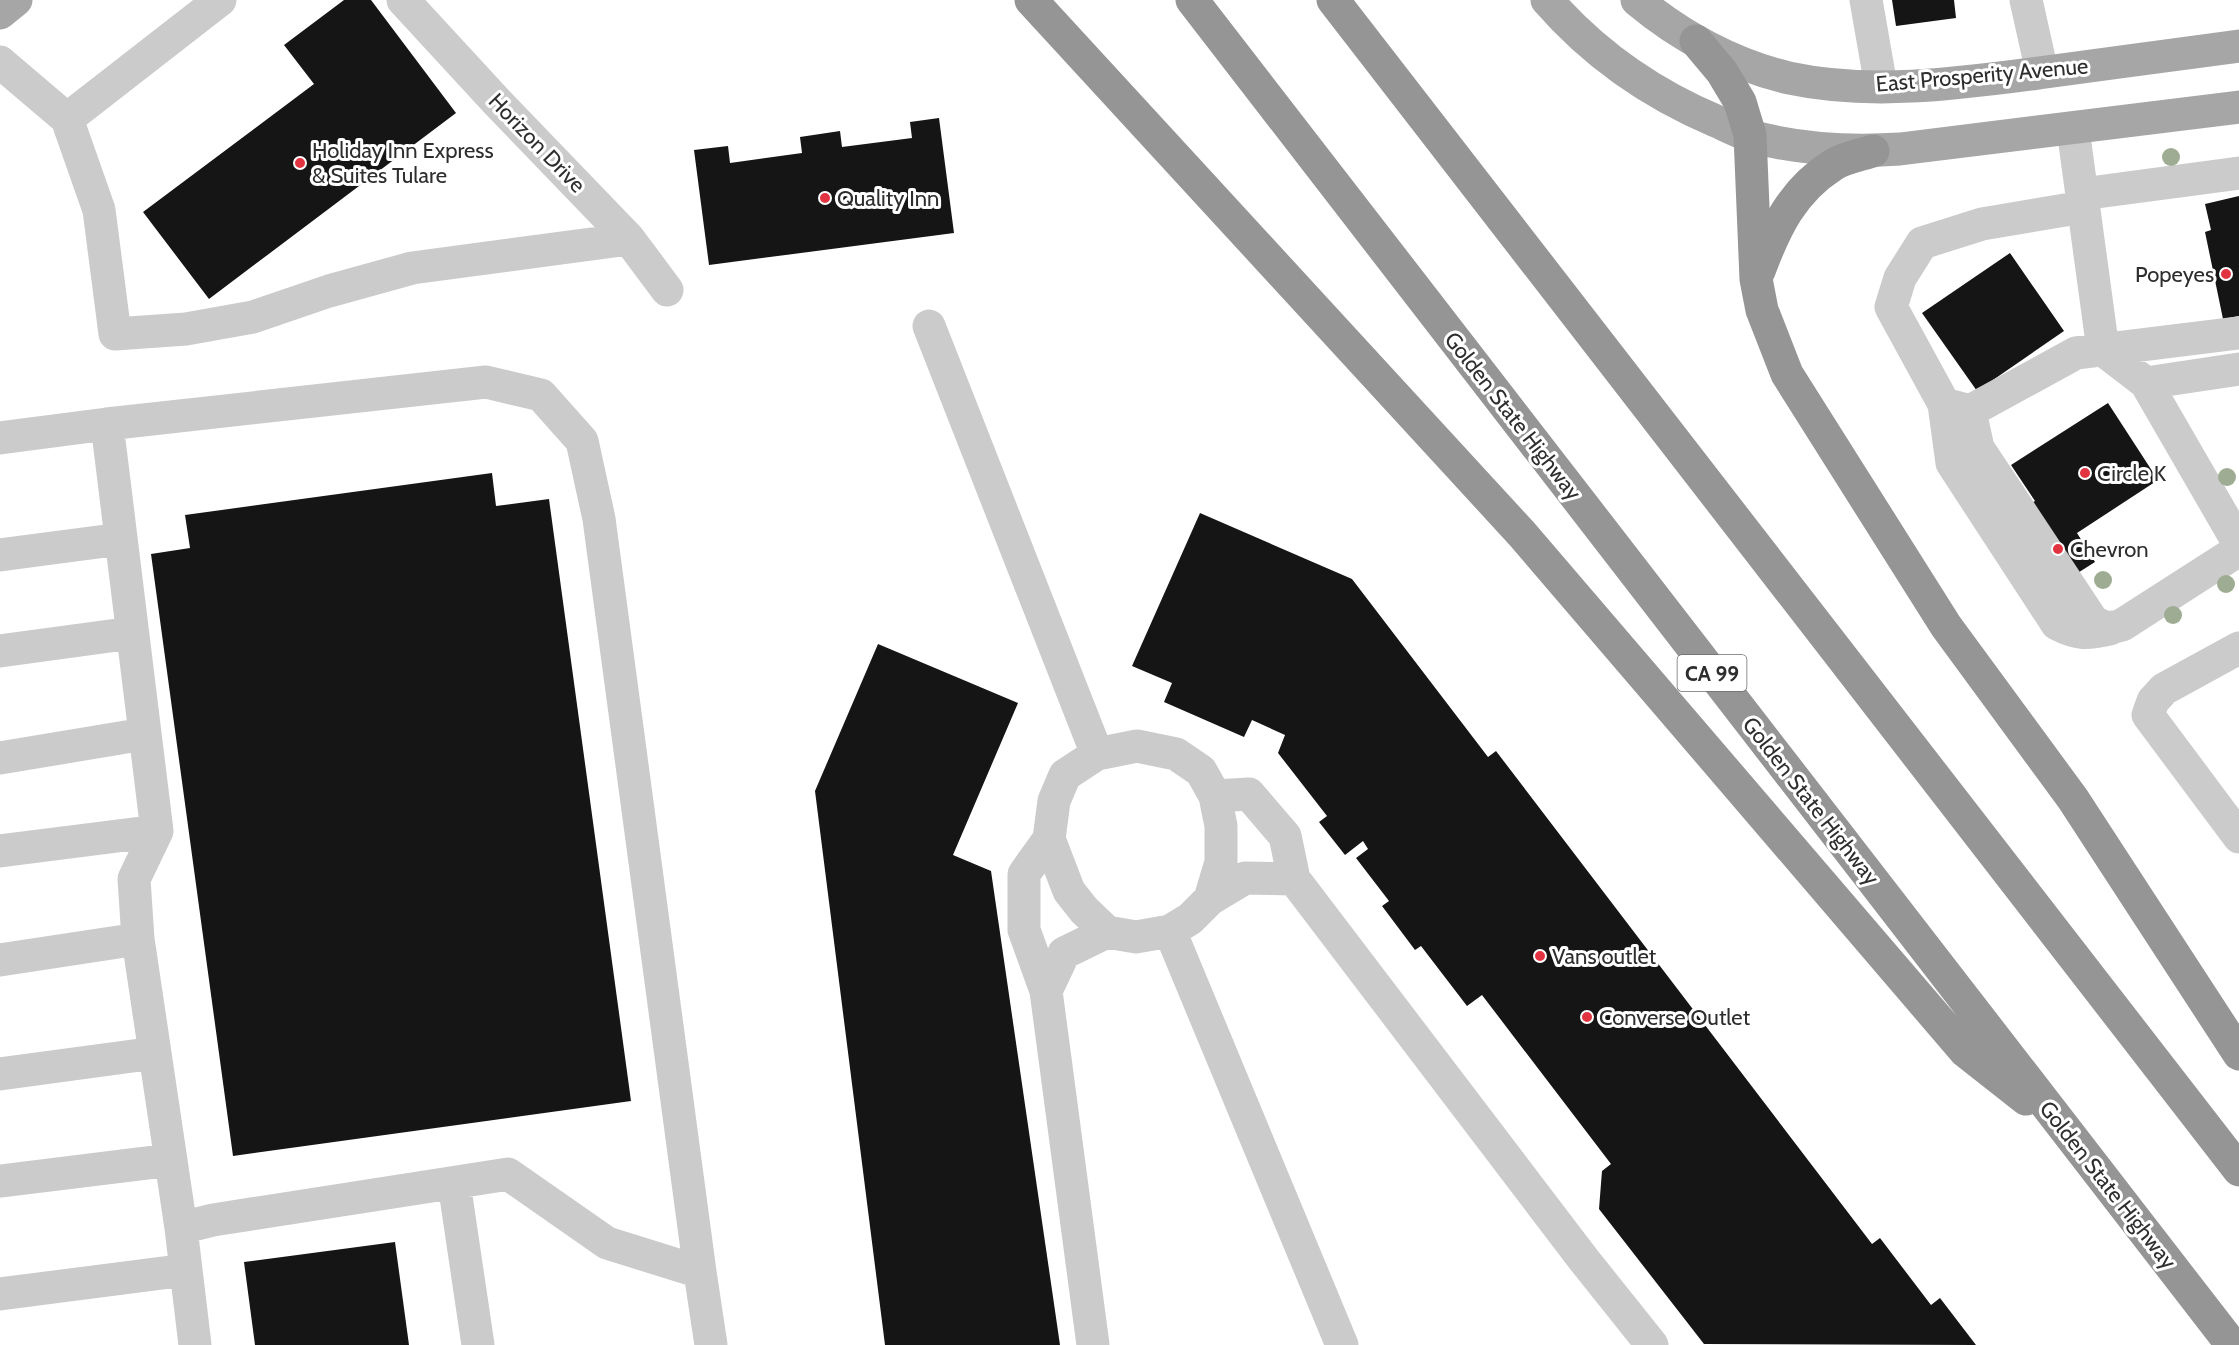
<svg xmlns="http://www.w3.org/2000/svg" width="2239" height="1345" viewBox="0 0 2239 1345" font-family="Cabin,sans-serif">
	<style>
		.building { fill: #151515 }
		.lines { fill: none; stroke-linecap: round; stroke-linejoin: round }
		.minor { stroke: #cbcbcb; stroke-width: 33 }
		.major { stroke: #a6a6a6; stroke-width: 33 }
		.highway { stroke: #959595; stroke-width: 33 }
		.tree { fill: #9fac94 }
		.poi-dot { fill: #e23341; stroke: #fff; stroke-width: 2 }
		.labels { text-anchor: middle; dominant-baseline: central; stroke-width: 6; stroke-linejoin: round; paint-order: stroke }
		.shield { fill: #fff; stroke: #6d6d6d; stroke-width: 1.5 }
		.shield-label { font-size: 21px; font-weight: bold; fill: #2e2e2e }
		.street-label { font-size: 22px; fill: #2e2e2e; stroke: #fff }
		.poi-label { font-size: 22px; fill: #2e2e2e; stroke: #fff; text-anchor: start }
	</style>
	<rect width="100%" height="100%" fill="#fff"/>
	<path class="building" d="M344,0H371L456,113L209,299L143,212L314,84L284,45Z
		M1892,0H1954L1956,18L1896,26Z
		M939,118L954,233L709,265L694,150L728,146L730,163L802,153L800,137L840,131L842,147L912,138L910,122Z
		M2239,196V316L2223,319L2205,232L2211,230L2205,204Z
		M2010,253L2064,331L1977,391L1922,313Z
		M2108,403L2158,480L2077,533L2095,562L2054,588L2010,516L2035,501L2011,465Z
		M492,473L496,506L549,499L631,1101L233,1156L151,554L190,548L185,515Z
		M1200,513L1352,579L1488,757L1496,751L1872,1244L1880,1238L1931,1305L1940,1298L1976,1345L1704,1344L1599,1209L1602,1171L1611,1164L1482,995L1467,1006L1421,946L1415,950L1382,906L1389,901L1356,858L1368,849L1363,841L1345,855L1319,822L1327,816L1278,753L1285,735L1252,720L1244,737L1164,702L1172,683L1132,666Z
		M878,644L1018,703L953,855L991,871L1060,1345H885L815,791Z
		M395,1242L409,1345H255L244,1262Z"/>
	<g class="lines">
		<path class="minor" d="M220,0L67,119L99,210L115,334L186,329L253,317L329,291L412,268L629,239
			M403,0L497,102L629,239L667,290
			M1866,0L1881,86
			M2026,0L2042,72
			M0,62L67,119
			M2073,129L2103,350L2146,383L2239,369
			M2082,194L2239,173
			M2083,207L1982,224L1922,243L1900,278L1891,307L1944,404L1970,411L2076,353L2239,333
			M929,326L1097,754
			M2146,383L2239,544
			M1944,404L1952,463L2057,624C2078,635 2088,634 2110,629
			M1970,411L1978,448L2092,620C2103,628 2109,629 2122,625L2239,550
			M0,438L107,424
			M0,555L121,539
			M2239,648L2164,689L2153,701L2148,715L2239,837
			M0,651L132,633
			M1137,746L1176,754L1201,771L1215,796L1221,826V862L1210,899L1190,919L1170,931L1136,937L1107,932L1084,910L1069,891L1049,839L1054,801L1065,775L1097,754Z
			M0,758L144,734
			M1215,796L1249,794L1285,836L1294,879L1584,1260L1652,1345
			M1049,839L1024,874V930L1046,991L1093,1345
			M0,851L157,831
			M1210,899L1245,878L1294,879
			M1170,931L1342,1345
			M0,960L138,939
			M1046,991L1064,953L1107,932
			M0,1074L155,1053
			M0,1181L171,1160
			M454,1183L478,1345
			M181,1228L138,939L134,879L157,831L107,424L486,382L541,395L582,441L599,519L700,1272
			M0,1294L186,1270
			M195,1345L181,1228L213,1220L508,1174L607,1243L700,1272L711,1345"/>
		<path class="major" d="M1547,0C1593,53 1652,94 1716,121C1727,126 1739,132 1750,136C1797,149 1852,152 1900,149L2239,107
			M1637,0C1680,36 1733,65 1789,78C1872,96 1962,83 2046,72C2110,63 2175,55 2239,46
			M0,13L16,0"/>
		<path class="highway" d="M1031,0L1522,534L1965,1051L2026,1099
			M1192,0L2232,1345
			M1333,0L2239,1170
			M1696,41L1722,72L1740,102L1750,135L1756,279L1762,310L1787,374L1946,626L2073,799L2239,1054
			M1759,271C1775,228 1792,191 1833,165C1844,158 1860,155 1873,151"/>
	</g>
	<g class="tree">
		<circle cx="2171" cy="157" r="9"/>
		<circle cx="2227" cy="477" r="9"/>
		<circle cx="2103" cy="580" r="9"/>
		<circle cx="2226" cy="584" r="9"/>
		<circle cx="2173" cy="615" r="9"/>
	</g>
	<g class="poi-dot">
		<circle cx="300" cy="163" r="6"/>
		<circle cx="825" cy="198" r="6"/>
		<circle cx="2226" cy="274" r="6"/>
		<circle cx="2085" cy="473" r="6"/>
		<circle cx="2058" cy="549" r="6"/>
		<circle cx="1540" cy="956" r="6"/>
		<circle cx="1587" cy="1017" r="6"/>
	</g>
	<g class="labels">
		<rect class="shield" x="1677.5" y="655" width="69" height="36" rx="4.5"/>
		<g class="shield-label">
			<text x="1712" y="673">CA 99</text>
		</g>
		<g class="street-label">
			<text transform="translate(1982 75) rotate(-5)">East Prosperity Avenue</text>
			<text transform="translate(537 143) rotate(46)">Horizon Drive</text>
			<text transform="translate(1513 416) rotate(52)">Golden State Highway</text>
			<text transform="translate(1811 801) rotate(52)">Golden State Highway</text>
			<text transform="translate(2108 1185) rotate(52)">Golden State Highway</text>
		</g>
		<g class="poi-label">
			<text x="312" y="150">Holiday Inn Express<tspan x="312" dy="25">&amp; Suites Tulare</tspan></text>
			<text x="837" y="198">Quality Inn</text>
			<text x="2214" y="274" text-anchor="end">Popeyes</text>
			<text x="2097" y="473">Circle K</text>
			<text x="2070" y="549">Chevron</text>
			<text x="1552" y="956">Vans outlet</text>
			<text x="1599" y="1017">Converse Outlet</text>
		</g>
	</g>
</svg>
